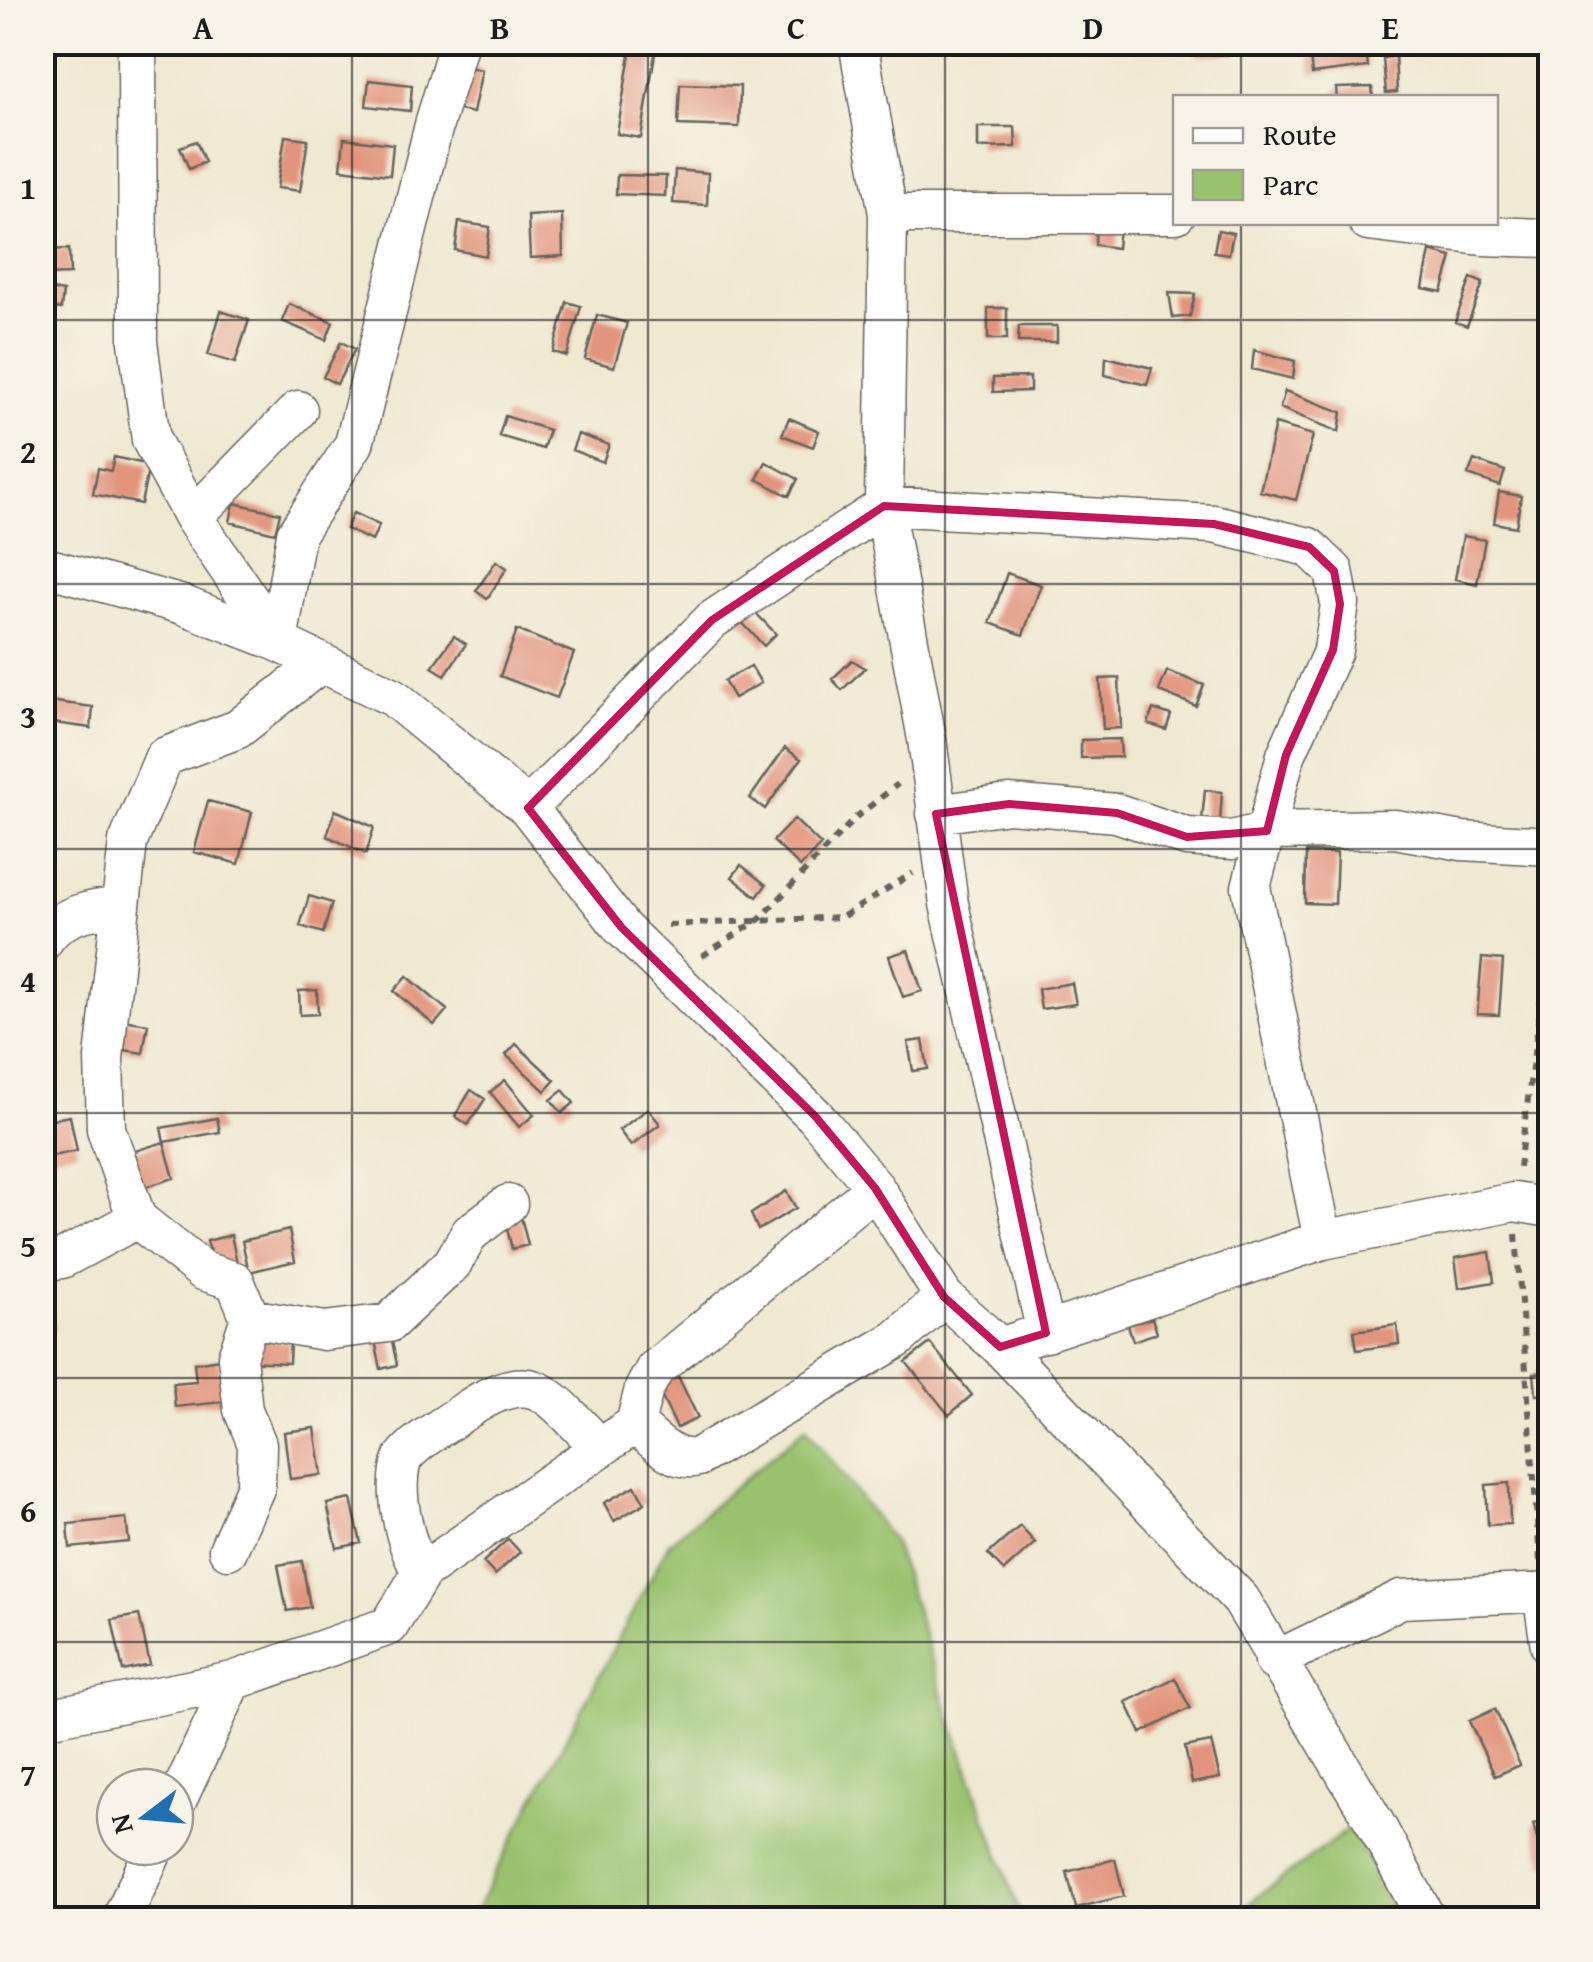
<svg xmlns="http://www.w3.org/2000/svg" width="1593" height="1962" viewBox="0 0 1593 1962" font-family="'Gentium Book Plus',serif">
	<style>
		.green { fill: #99c26e; stroke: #5a6f45; stroke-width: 2.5 }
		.building { fill: #e2947d }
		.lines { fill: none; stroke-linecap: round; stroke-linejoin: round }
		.minor-casing { stroke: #66645b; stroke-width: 41 }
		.path { stroke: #66645b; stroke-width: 6; stroke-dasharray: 8 8; stroke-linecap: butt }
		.minor { stroke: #fff; stroke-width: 38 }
		.marked { fill: none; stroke: #c2185b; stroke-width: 8; stroke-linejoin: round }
		.grid { fill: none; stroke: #1c1c1c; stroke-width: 2.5; stroke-opacity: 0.55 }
		.neatline { fill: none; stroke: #1c1c1c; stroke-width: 4 }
		.grid-label { font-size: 32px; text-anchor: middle; font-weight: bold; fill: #1c1c1c }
	</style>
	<rect width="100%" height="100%" fill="#f7f3e8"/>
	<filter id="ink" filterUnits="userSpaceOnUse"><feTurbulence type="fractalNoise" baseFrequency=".01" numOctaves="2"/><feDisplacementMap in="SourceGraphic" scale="20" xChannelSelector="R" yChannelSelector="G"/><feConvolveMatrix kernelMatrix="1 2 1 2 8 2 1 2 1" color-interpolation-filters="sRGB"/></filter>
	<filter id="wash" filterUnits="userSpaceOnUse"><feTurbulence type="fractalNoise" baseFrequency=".0048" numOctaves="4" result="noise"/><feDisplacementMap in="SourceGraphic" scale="40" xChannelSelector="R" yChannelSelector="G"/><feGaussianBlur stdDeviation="2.25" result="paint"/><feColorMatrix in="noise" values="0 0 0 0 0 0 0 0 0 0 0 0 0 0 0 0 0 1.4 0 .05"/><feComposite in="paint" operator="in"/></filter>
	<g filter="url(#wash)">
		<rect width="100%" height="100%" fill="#efe9d1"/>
		<path class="green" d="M806,1427L894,1543L950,1718L1022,1919H471L669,1543Z
			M1351,1827L1401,1919H1228Z"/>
		<g id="blocks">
			<path class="building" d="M632,42H657L641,138L617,134Z
				M1197,42H1235L1236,54L1197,55Z
				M1366,52L1368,67L1312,74L1310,56Z
				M1395,56L1397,92L1386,93L1383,58Z
				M459,65L482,70L473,113L450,108Z
				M369,80L412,85L410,111L366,106Z
				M680,84L740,86L739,127L678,125Z
				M1372,87L1373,98H1337L1336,88Z
				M978,127H1015L1016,147L978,148Z
				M285,136L308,139L300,191L277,188Z
				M344,138L393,144L390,175L341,169Z
				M196,141L205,162L189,169L180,147Z
				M675,170L708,173L707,205L673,203Z
				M617,175L666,176L665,196L616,194Z
				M562,214L563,256L530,258L528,216Z
				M459,222L490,227L486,256L455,250Z
				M1096,224L1119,227L1117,248L1095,245Z
				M1218,230L1233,233L1229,254L1214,252Z
				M69,249L70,274L42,275V250Z
				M1430,251L1452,257L1442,292L1423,288Z
				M1471,278L1483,283L1467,326L1455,322Z
				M42,288L63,292L61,309L42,307Z
				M1169,293L1195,294L1190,316L1173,318Z
				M567,302L581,306L567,356L553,352Z
				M289,304L333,322L326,340L282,321Z
				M988,308H1007V339H988Z
				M221,311L249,320L235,363L208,355Z
				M597,315L627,323L614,367L585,359Z
				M1019,326H1057V342H1018Z
				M341,342L355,349L337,384L323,377Z
				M1254,350L1295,361L1293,379L1252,369Z
				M1106,357L1152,368L1147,385L1105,375Z
				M1030,377V391L993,392V378Z
				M1285,391L1342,412L1339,432L1280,408Z
				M505,416L549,430L543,449L499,436Z
				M789,418L819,431L813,447L782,435Z
				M1275,424L1313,435L1296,500L1260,491Z
				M578,434L609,445L603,462L572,450Z
				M114,457L149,465L141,504L93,494L98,468L111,471Z
				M1474,460L1505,471L1500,486L1468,475Z
				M766,462L798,479L789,496L757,479Z
				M1499,492L1521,496L1516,527L1494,523Z
				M234,503L280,513L275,533L230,522Z
				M353,513L379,525L372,541L346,529Z
				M1463,536L1485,540L1477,584L1455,579Z
				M496,561L507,568L487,599L476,591Z
				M1007,573L1041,585L1023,635L990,623Z
				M750,607L776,634L764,646L738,618Z
				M517,630L574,653L557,698L500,676Z
				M454,636L466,644L445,675L432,667Z
				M852,660L865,668L842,690L832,679Z
				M751,666L761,683L734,698L724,681Z
				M1167,671L1204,685L1196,706L1159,691Z
				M1119,678L1121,728L1103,729L1100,679Z
				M49,701L93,707L91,728L46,722Z
				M1153,709L1171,715L1166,730L1148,724Z
				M1120,739L1121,757L1081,758V740Z
				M785,748L801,759L765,809L750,798Z
				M1205,790L1222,792L1220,822L1202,820Z
				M208,801L252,812L239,864L194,852Z
				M335,810L374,827L366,854L327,836Z
				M794,819L821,845L800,867L773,841Z
				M1306,852L1337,853L1335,904L1305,903Z
				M741,865L766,885L757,897L732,877Z
				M309,896L332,903L323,933L300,926Z
				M908,950L922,991L903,997L889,956Z
				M1482,958L1503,960L1499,1015L1477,1014Z
				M407,976L447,1010L434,1025L394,991Z
				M1072,983L1076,1004L1041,1009L1038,989Z
				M317,990L318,1014L300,1015L299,991Z
				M123,1020L148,1024L143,1053L118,1049Z
				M923,1040L928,1069L913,1071L908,1042Z
				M516,1044L555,1080L545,1091L506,1055Z
				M505,1080L534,1115L519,1127L490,1092Z
				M471,1090L485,1099L468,1125L455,1116Z
				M563,1090L574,1103L562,1113L551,1100Z
				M648,1109L660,1124L631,1146L619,1130Z
				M70,1116L77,1151L42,1158V1121Z
				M217,1118L220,1132L164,1142L161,1128Z
				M164,1142L174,1178L136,1190L125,1154Z
				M786,1191L796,1208L758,1230L751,1214Z
				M521,1217L528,1245L512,1249L505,1221Z
				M289,1230L295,1261L249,1272L242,1241Z
				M231,1235L237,1263L214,1269L207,1241Z
				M1490,1252L1494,1282L1459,1288L1455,1258Z
				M50,1304L55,1329L42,1331V1306Z
				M1152,1318L1157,1333L1133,1341L1128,1325Z
				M1397,1325L1399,1344L1357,1350L1354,1331Z
				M390,1332L397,1365L381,1369L374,1336Z
				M248,1338L290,1342L289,1363L246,1361Z
				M930,1343L972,1395L949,1415L906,1362Z
				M219,1359L224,1402L175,1407L173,1383L196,1381L194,1363Z
				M676,1372L698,1418L677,1428L655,1383Z
				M1550,1372V1394L1536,1395L1534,1373Z
				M315,1428L322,1475L290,1479L284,1432Z
				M1509,1483L1510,1524L1488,1525L1486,1485Z
				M635,1486L645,1503L614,1521L604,1503Z
				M351,1499L361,1543L337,1548L327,1504Z
				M126,1518L129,1542L70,1548L68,1524Z
				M1020,1526L1035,1543L1004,1571L988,1554Z
				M508,1539L520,1552L495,1575L483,1562Z
				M302,1561L310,1607L287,1611L278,1565Z
				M139,1615L150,1665L123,1671L112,1620Z
				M1175,1678L1190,1708L1141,1733L1126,1702Z
				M1495,1709L1520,1765L1495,1776L1469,1721Z
				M1211,1742L1220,1778L1192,1783L1185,1747Z
				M1550,1820V1863L1544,1865L1533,1824Z
				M1115,1859L1124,1896L1076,1908L1067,1872Z"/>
		</g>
	</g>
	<g filter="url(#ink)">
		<use href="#blocks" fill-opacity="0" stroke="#66645b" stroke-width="2.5"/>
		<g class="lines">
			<defs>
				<path id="minor" d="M137,42L138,342L151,440L193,517L278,642
					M858,42L888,214L884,506L927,739L949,904L1046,1333
					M888,214H1176
					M1368,222L1482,236L1550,238
					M193,517L298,410
					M42,566L183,605L278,642L393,697L528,808L622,928L815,1116L875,1188L944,1297L1000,1347L1241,1600L1375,1823L1427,1920
					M278,642L296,534L354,444L435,121L459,42
					M528,808L712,620L884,506L1214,524L1309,547L1334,571L1340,604L1333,650L1286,755L1251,887L1323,1240L1000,1347
					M936,814L1009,804L1117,813L1187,837L1232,840L1267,831L1395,829L1462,841L1550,846
					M42,943C59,914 90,909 121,907
					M137,1219L203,1271L235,1281L250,1318L237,1357L243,1410L257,1444L256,1486L228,1550
					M1323,1240L1514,1202L1550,1208
					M42,1262L62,1259L137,1219L106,1129L104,1058L128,842L164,757L238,729L321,663
					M250,1318L324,1331L389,1323L452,1264L470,1233L508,1204
					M635,1424L644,1389L655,1369L875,1188
					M422,1572C404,1545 392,1489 403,1458C417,1440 441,1428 459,1415C535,1362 544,1392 601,1448
					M1542,1592L1550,1646
					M1274,1661L1401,1599L1550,1592
					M42,1719L233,1681L389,1626L422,1572L635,1424C652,1438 674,1464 698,1457L897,1339L944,1297
					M175,1805L233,1681
					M121,1920L155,1847"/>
			</defs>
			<use href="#minor" class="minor-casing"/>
			<path class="path" d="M668,925L842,917L913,873
				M702,956L760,919L855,818L898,784
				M1519,1167L1550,932
				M1516,1234L1540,1561"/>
			<use href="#minor" class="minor"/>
		</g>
	</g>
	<path class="marked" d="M884,506L1214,524L1309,547L1334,571L1340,604L1333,650L1286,755L1267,831L1187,837L1117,813L1009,804L936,814L1046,1333L1000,1347L944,1297L875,1188L815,1116L622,928L528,808L712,620Z"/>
	<path class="grid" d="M352,42V1920M648,42V1920M945,42V1920M1241,42V98M1241,222V1920M42,320H1550M42,584H1550M42,849H1550M42,1113H1550M42,1378H1550M42,1642H1550"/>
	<rect width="1593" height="1962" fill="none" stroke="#f7f3e8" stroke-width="110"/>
	<rect x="1173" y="95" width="325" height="130" fill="#f7f3e8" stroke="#9f9d96" stroke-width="2.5"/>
	<rect x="1193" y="128" width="50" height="15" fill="#ffffff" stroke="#9f9d96" stroke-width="2.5"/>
	<text x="1263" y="145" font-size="30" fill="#1c1c1c">Route</text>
	<rect x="1193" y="170" width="50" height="30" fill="#99c26e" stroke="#9f9d96" stroke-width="2.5"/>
	<text x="1263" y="195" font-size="30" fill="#1c1c1c">Parc</text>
	<g transform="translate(145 1817) rotate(254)"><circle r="48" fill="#f7f3e8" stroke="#9f9d96" stroke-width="2.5"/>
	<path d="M0-8L18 38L0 25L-18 38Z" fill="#1f6fb2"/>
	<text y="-15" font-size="28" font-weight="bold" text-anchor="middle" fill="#1c1c1c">N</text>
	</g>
	<rect x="55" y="55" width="1483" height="1852" class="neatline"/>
	<g class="grid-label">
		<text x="203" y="39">A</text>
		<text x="500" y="39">B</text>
		<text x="796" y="39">C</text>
		<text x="1093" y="39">D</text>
		<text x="1390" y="39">E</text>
		<text x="28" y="199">1</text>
		<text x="28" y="463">2</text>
		<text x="28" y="728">3</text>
		<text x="28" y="992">4</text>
		<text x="28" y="1257">5</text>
		<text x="28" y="1522">6</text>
		<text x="28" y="1786">7</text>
	</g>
</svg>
